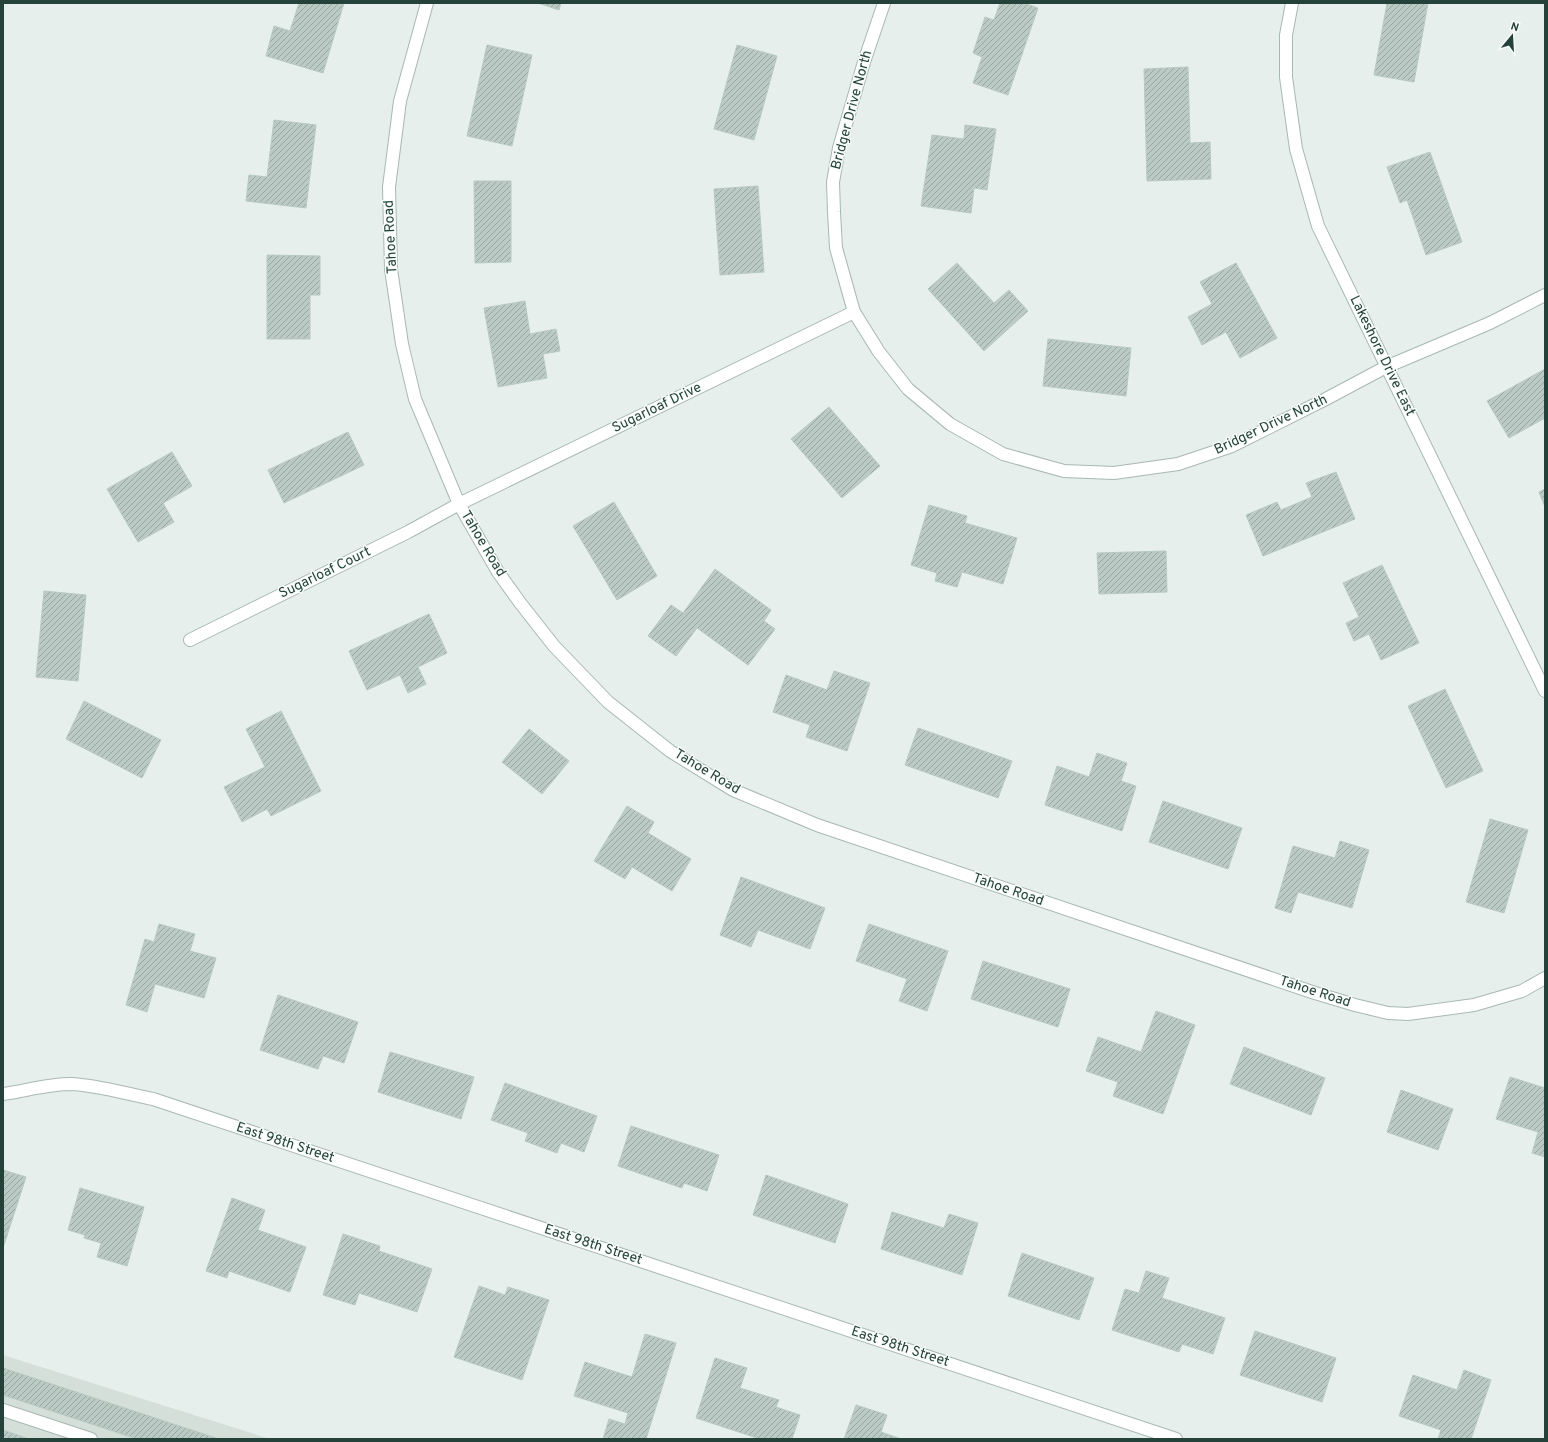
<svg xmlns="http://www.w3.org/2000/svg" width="1548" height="1442" viewBox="0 0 1548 1442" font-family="Overpass,sans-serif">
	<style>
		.built { fill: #d4dfda }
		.building { fill: url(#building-hatch); stroke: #b8c9c2 }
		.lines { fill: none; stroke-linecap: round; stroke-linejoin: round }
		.lane-casing { stroke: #a8b8b2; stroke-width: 14 }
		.street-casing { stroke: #a8b8b2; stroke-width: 14 }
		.lane { stroke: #fff; stroke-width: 12 }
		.street { stroke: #fff; stroke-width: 12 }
		.labels { text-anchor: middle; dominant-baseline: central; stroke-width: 3; stroke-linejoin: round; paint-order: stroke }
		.street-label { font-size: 14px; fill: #24423a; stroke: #f7fbf9 }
	</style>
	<defs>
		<pattern id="building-hatch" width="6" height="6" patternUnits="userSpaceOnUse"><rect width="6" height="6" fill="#bbcac4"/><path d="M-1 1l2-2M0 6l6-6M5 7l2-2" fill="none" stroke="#98a6a0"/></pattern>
	</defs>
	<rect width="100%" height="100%" fill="#e6efeb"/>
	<path class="built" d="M3,1355L270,1439H3Z"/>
	<path class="building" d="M299,3H344L323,73L266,56L274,26L290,31Z
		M538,3H561L559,10Z
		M1000,3H1024L1038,8L1008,95L973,83L982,57L973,53L985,17L994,20Z
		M1387,3H1428L1414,82L1374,75Z
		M487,45L532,55L512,146L467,136Z
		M737,45L777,56L754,140L714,129Z
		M1188,67L1190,143L1210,142L1211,179L1147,181L1144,69Z
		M274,120L316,125L306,208L246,201L249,175L267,177Z
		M965,125L996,129L987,190L974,188L971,213L921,206L932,135L964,139Z
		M1430,152L1462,242L1426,255L1407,200L1400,203L1387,167Z
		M474,181H511V262L475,263Z
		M758,186L764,272L720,275L714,189Z
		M267,255L320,256V295H310V339H267Z
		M957,263L994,303L1009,290L1028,311L984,351L928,289Z
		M1236,263L1277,338L1240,358L1226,332L1202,345L1188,317L1212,304L1200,282Z
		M525,301L530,334L556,329L560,351L543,354L547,378L498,387L484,308Z
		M1048,339L1131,348L1126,396L1043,386Z
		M1545,369V418L1509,438L1487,401Z
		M829,407L880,466L842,498L791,439Z
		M348,432L364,465L284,503L268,470Z
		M172,452L192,486L163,503L174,522L138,542L107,489Z
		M1336,472L1355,519L1263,556L1246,515L1277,502L1281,510L1312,497L1306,483Z
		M1545,489V507L1539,492Z
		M614,502L657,576L617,600L573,526Z
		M929,505L967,516L965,523L1017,538L1003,584L962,572L957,587L935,581L937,573L911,565Z
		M1166,551L1167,592L1099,594L1097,553Z
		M1382,565L1419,643L1381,660L1369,634L1354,641L1346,623L1359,617L1343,583Z
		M715,569L771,610L764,621L775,629L748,665L697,628L676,656L648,636L671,605L683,613Z
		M44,591L86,595L78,681L36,677Z
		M429,614L447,653L418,667L426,684L408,693L400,675L367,690L349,651Z
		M834,671L870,683L847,751L806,737L810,725L773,712L786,675L827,690Z
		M1445,689L1483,771L1446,788L1408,706Z
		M84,701L161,740L142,778L66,739Z
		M281,711L321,791L271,816L267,809L242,822L224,787L265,767L246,729Z
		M918,728L1012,761L998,798L905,765Z
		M529,729L569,761L542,794L502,762Z
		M1097,753L1127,763L1121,781L1136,786L1122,831L1045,805L1057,766L1089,777Z
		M1163,801L1242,828L1228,869L1149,842Z
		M627,806L654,822L648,833L691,859L672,891L632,867L625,879L594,861Z
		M1490,819L1528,830L1504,913L1466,902Z
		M1340,841L1369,850L1352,908L1298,892L1291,913L1275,908L1293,846L1335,858Z
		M741,877L825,908L810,949L758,930L751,947L720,935Z
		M159,924L195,934L190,951L216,958L204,998L155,984L147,1012L126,1005L145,939L154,942Z
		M869,924L948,951L927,1011L899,1001L907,979L856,961Z
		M983,961L1070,989L1058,1027L971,999Z
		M278,995L358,1022L344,1063L323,1056L318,1069L260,1050Z
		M1156,1011L1195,1025L1163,1114L1113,1096L1118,1082L1086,1071L1098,1037L1141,1052Z
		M1244,1047L1325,1078L1311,1115L1230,1084Z
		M390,1052L474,1077L461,1119L378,1092Z
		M1510,1077L1545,1088V1157L1532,1153L1538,1132L1496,1119Z
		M505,1083L597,1116L584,1152L561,1143L557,1153L525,1141L528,1133L491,1120Z
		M1401,1090L1453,1109L1438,1150L1387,1132Z
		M631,1126L719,1155L707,1191L684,1183L682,1188L618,1166Z
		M3,1170L26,1177L3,1248Z
		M766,1175L848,1204L835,1243L753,1215Z
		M80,1188L144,1207L127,1266L97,1257L101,1243L84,1238L85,1235L68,1230Z
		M232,1198L265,1210L258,1230L306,1247L290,1292L229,1271L227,1278L206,1271Z
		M892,1212L944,1228L949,1214L978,1223L962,1275L881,1249Z
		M343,1234L380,1246L379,1251L432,1269L417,1312L359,1293L355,1305L323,1295Z
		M1022,1253L1094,1278L1079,1320L1008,1296Z
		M1146,1271L1169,1278L1162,1298L1225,1318L1213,1354L1182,1344L1179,1352L1112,1330L1125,1289L1139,1293Z
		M479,1286L505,1295L508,1287L549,1300L522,1380L454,1357Z
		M1255,1331L1336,1358L1322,1402L1240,1375Z
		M645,1334L676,1343L646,1439L624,1438V1439H603L609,1419L625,1424L628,1413L574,1396L585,1362L632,1377Z
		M715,1358L747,1368L740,1388L779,1400L776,1407L800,1415L792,1439H760L696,1418Z
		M3,1368L219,1439H137L3,1395Z
		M1464,1370L1491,1380L1471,1439H1438L1441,1430L1399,1416L1413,1375L1457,1390Z
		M856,1405L887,1415L881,1432L901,1439H844Z
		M3,1430L29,1439H3Z"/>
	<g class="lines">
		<defs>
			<path id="lane" d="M3,1410L91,1439"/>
			<path id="street" d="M427,3L400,101L389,187L391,269L402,344L415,399L459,504L498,572L521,604L554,646L608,702L670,751L733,790L817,825L1315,993L1355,1005L1388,1013L1408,1014L1474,1005L1522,991L1545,978
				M884,3L864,62L839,148L833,182L834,212L836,248L854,312L879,352L908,389L950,424L1003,454L1064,471L1114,473L1178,464L1232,446L1324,400L1386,367L1490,323L1545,295
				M1292,3L1286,35V77L1296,149L1318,226L1545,691
				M190,640L408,532L459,504L854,312
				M3,1094C25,1091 48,1084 71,1084C97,1085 127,1094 153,1099L1176,1439"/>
		</defs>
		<use href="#lane" class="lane-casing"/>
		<use href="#street" class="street-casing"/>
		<use href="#lane" class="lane"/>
		<use href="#street" class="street"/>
	</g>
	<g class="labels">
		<g class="street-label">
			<text transform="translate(852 110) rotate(-75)">Bridger Drive North</text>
			<text transform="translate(391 237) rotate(-93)">Tahoe Road</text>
			<text transform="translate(1382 356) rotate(64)">Lakeshore Drive East</text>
			<text transform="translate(657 408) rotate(-26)">Sugarloaf Drive</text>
			<text transform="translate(1271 425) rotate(-25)">Bridger Drive North</text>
			<text transform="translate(483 544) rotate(59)">Tahoe Road</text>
			<text transform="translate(325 573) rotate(-26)">Sugarloaf Court</text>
			<text transform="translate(707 772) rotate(31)">Tahoe Road</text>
			<text transform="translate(1008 890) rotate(19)">Tahoe Road</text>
			<text transform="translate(1315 992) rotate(18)">Tahoe Road</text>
			<text transform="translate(285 1143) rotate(18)">East 98th Street</text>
			<text transform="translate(593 1245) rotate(18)">East 98th Street</text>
			<text transform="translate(900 1347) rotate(18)">East 98th Street</text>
		</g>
	</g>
	<rect width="1548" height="1442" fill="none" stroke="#24423a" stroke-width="8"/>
	<g transform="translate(1512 36) rotate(18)" stroke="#f7fbf9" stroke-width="3" paint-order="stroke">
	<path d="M0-3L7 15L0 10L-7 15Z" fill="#24423a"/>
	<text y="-6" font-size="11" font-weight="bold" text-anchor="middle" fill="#24423a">N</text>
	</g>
</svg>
